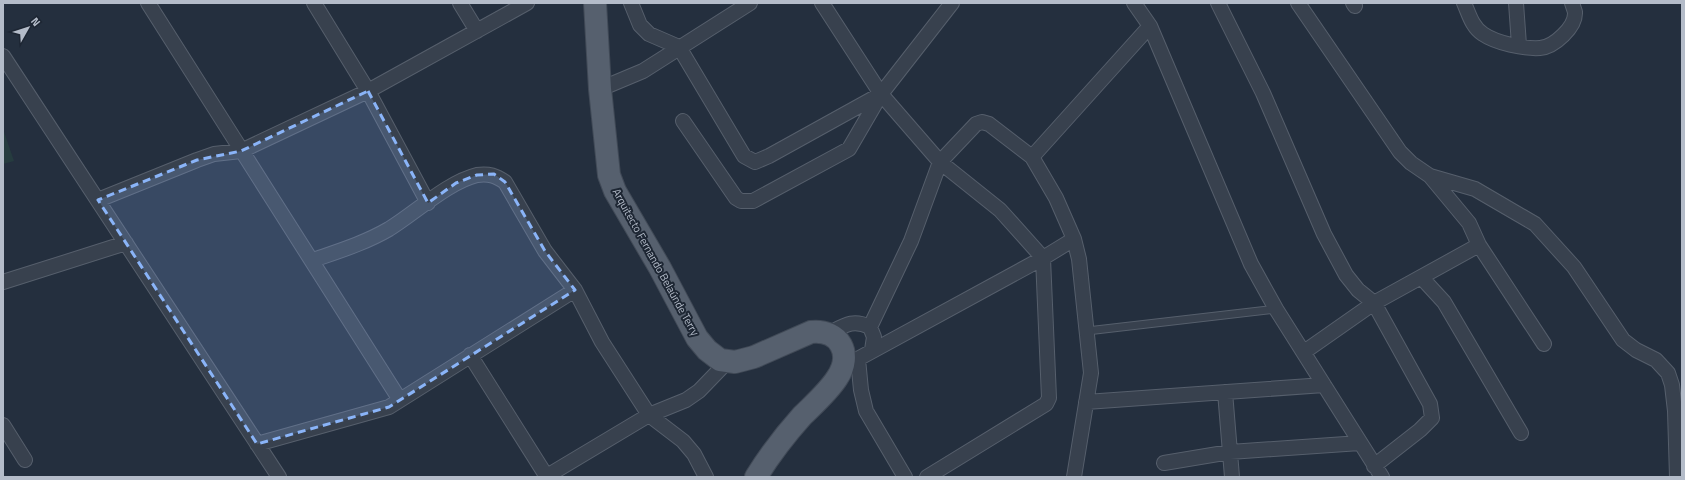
<svg xmlns="http://www.w3.org/2000/svg" width="1685" height="480" viewBox="0 0 1685 480" font-family="'Titillium Web',sans-serif">
	<style>
		.green { fill: #263c3f }
		.lines { fill: none; stroke-linecap: round; stroke-linejoin: round }
		.lane-casing { stroke: #565f6c; stroke-width: 9 }
		.street-casing { stroke: #565f6c; stroke-width: 16 }
		.primary-casing { stroke: #414a57; stroke-width: 24 }
		.lane { stroke: #38414e; stroke-width: 7 }
		.street { stroke: #38414e; stroke-width: 14 }
		.primary { stroke: #56606e; stroke-width: 22 }
		.marked { fill: #8ab4f8; fill-opacity: 0.2; stroke: #8ab4f8; stroke-width: 3; stroke-dasharray: 8 5; stroke-linejoin: round }
		.labels { text-anchor: middle; dominant-baseline: central; stroke-width: 4; stroke-linejoin: round; paint-order: stroke }
		.street-label { font-size: 11px; fill: #b4bcc9; stroke: #1d2633 }
	</style>
	<rect width="100%" height="100%" fill="#242f3e"/>
	<path class="green" d="M3,129L14,161L3,164Z"/>
	<g class="lines">
		<defs>
			<path id="lane" d="M1087,331L1276,309"/>
			<path id="street" d="M148,3C231,136 317,267 400,400
				M314,3L368,91L428,203
				M460,3L477,31
				M631,3L640,25L649,34L679,47L744,156L755,162L769,156L881,94L952,3
				M822,3L881,94L940,162L1000,210L1043,258L1049,398L1046,404L927,477
				M1134,3L1150,26L1251,264L1276,309L1382,477
				M1218,3L1263,93L1324,234L1346,275L1358,290L1374,303L1430,404L1432,418L1420,430L1374,466
				M1298,3L1400,152L1411,163L1430,176L1475,189L1535,224L1574,267L1623,340L1636,350L1656,360L1668,373L1672,385L1675,411L1677,477
				M1353,3L1355,6
				M1464,3C1469,14 1472,27 1483,34C1496,43 1524,49 1540,48C1554,47 1576,27 1575,12C1574,9 1573,6 1572,3
				M1516,3L1519,45
				M3,56L279,477
				M600,89L643,71L750,3
				M683,121L736,198L741,201H753L849,149L881,94
				M1032,157L1150,26
				M1430,176L1469,223L1479,245L1544,344
				M98,200L197,160L214,154L241,151L368,91L527,3
				M313,260C339,251 365,243 389,229C415,213 448,182 477,175C489,173 496,176 505,182L545,251L575,290L602,342L649,415L683,441L694,454L706,477
				M1421,277L1444,302L1521,433
				M3,282L126,243
				M830,333C845,325 853,319 870,327
				M872,350L874,337L870,327L911,241L940,162L976,124L982,122L989,124L1032,157L1056,198L1074,239L1079,259L1091,373L1074,477
				M1304,352L1374,303L1479,245
				M470,355L547,477
				M858,359L861,390L866,411L905,477
				M843,367L1043,258L1074,239
				M1225,392L1232,477
				M1086,402L1324,385
				M3,425L25,460
				M257,444L389,407L575,290
				M1164,463L1230,452L1360,443
				M547,476L649,415L686,400L699,391L728,361"/>
			<path id="primary" d="M595,3L600,89L609,175L615,191L660,268L697,338L707,350L720,360L735,362L754,357L811,332C840,329 853,354 837,378C828,392 814,404 802,416C785,435 769,456 756,477"/>
		</defs>
		<use href="#lane" class="lane-casing"/>
		<use href="#street" class="street-casing"/>
		<use href="#primary" class="primary-casing"/>
		<use href="#lane" class="lane"/>
		<use href="#street" class="street"/>
		<use href="#primary" class="primary"/>
	</g>
	<path class="marked" d="M368,91L428,203L456,183L477,175L494,174L505,182L545,251L575,290L389,407L257,444L98,200L197,160L241,151Z"/>
	<g class="labels">
		<g class="street-label">
			<text transform="translate(656 262) rotate(61)">Arquitecto Fernando Belaúnde Terry</text>
		</g>
	</g>
	<rect width="1685" height="480" fill="none" stroke="#b4bcc9" stroke-width="8"/>
	<g transform="translate(28 28) rotate(51)" stroke="#1d2633" stroke-width="3" paint-order="stroke">
	<path d="M0-3L7 15L0 10L-7 15Z" fill="#b4bcc9"/>
	<text y="-6" font-size="11" font-weight="bold" text-anchor="middle" fill="#b4bcc9">N</text>
	</g>
</svg>
